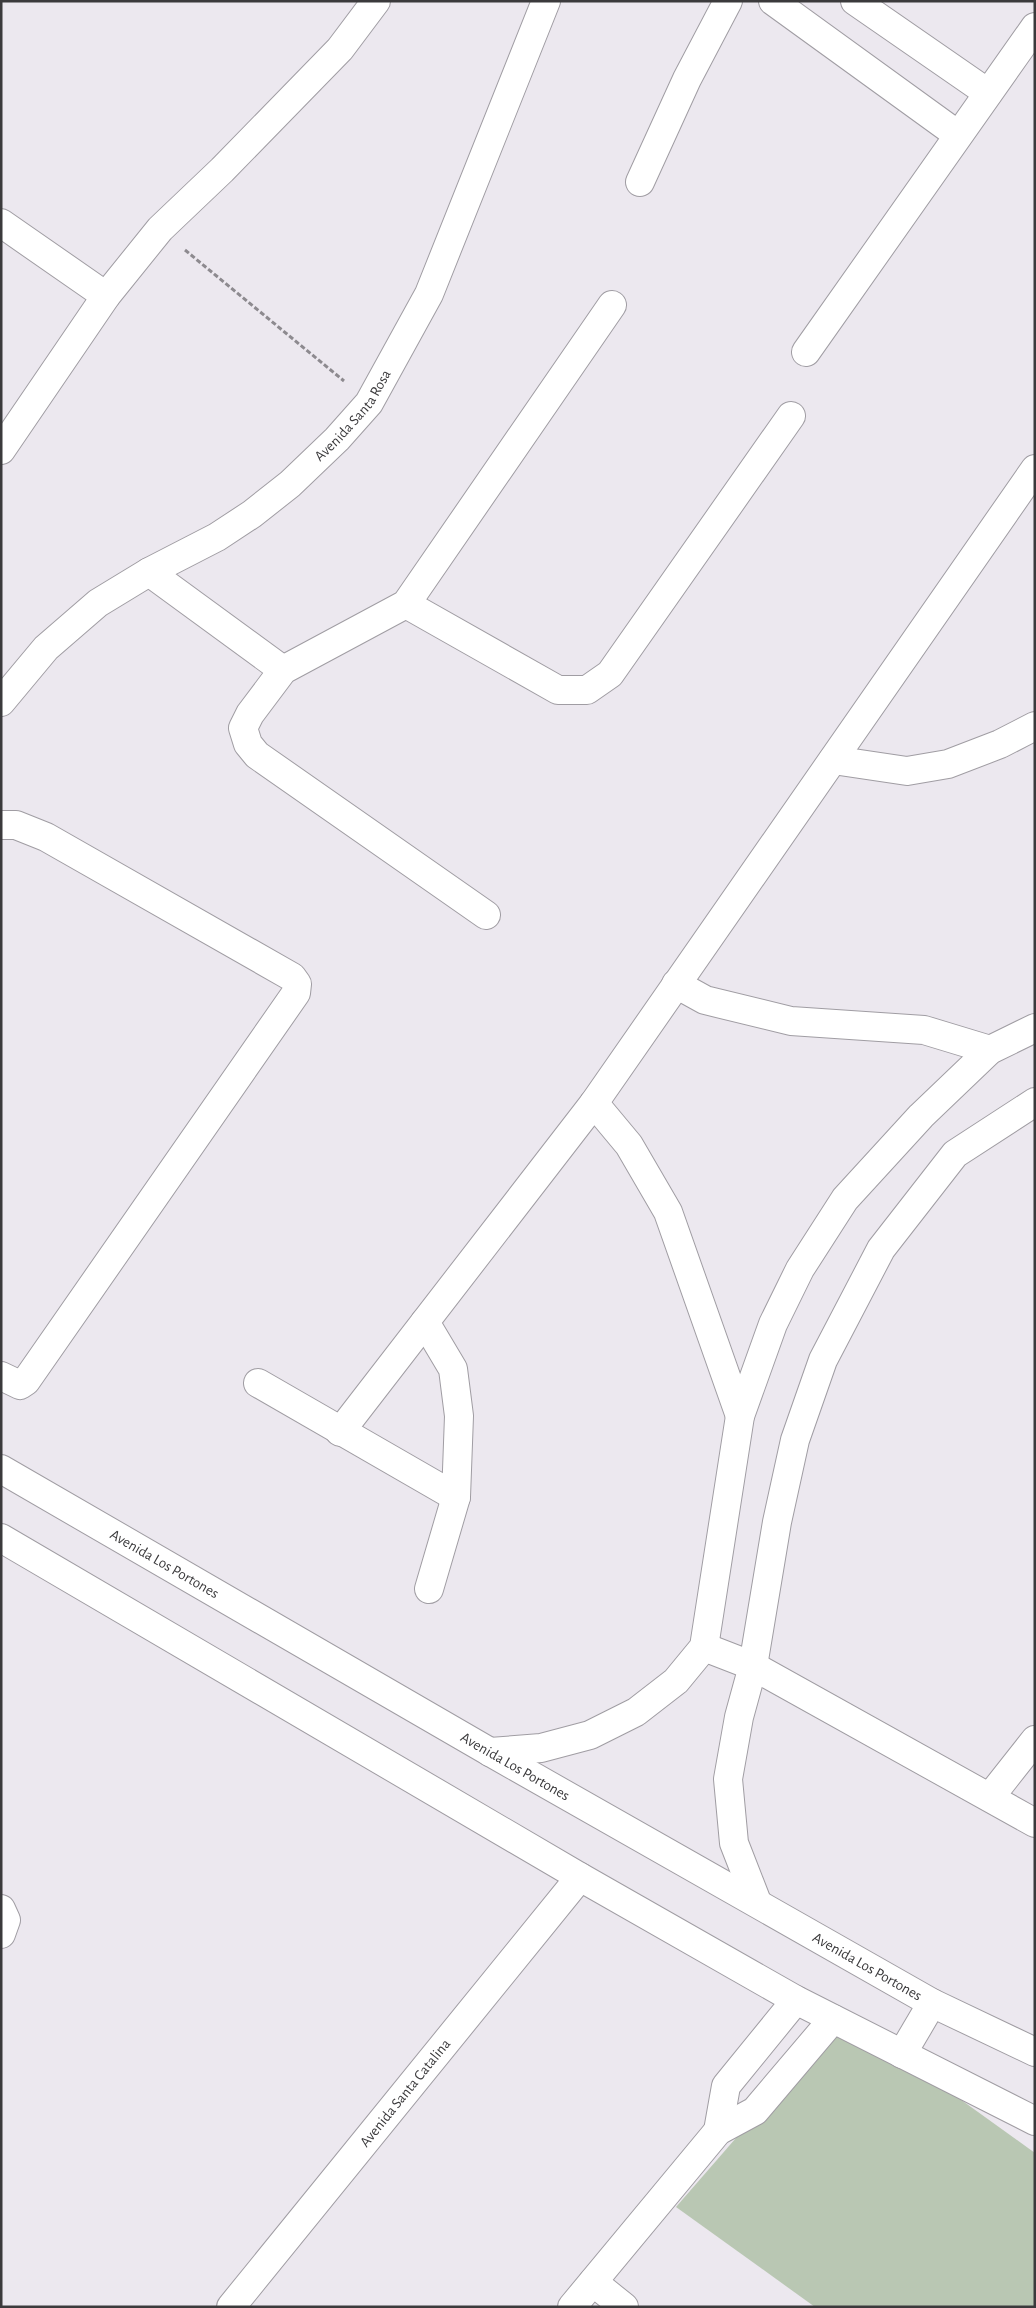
<svg xmlns="http://www.w3.org/2000/svg" width="1036" height="2308" viewBox="0 0 1036 2308" font-family="'Alegreya Sans',sans-serif">
	<style>
		.green { fill: #b9c7b3 }
		.lines { fill: none; stroke-linecap: round; stroke-linejoin: round }
		.street-casing { stroke: #a09da3; stroke-width: 30 }
		.path { stroke: #8d8a8f; stroke-width: 3; stroke-dasharray: 5 2.5; stroke-linecap: butt }
		.street { stroke: #fff; stroke-width: 28 }
		.labels { text-anchor: middle; dominant-baseline: central; stroke-width: 5; stroke-linejoin: round; paint-order: stroke }
		.street-label { font-size: 15px; fill: #3b3a3c; stroke: #fff }
	</style>
	<rect width="100%" height="100%" fill="#ece8ef"/>
	<path class="green" d="M843,2015L1035,2153V2307H815L676,2207Z"/>
	<g class="lines">
		<defs>
			<g id="street">
				<path d="M773,1L958,135"/>
				<path d="M855,1L988,93"/>
				<path d="M640,182L687,79L728,1"/>
				<path d="M1,223L106,296"/>
				<path d="M806,352L1035,27"/>
				<path d="M1,450L106,296L160,229L222,170L340,49L376,1"/>
				<path d="M149,572L283,670"/>
				<path d="M406,604L558,690H587L610,674L791,416"/>
				<path id="s1" d="M1,702L46,648L98,603L149,572L217,537L252,514L290,484L337,439L369,403L429,294L546,1"/>
				<path d="M833,760L907,771L948,764L1000,744L1035,726"/>
				<path d="M1,825H16L46,837L292,977L297,984L296,993L26,1381L20,1385L1,1376"/>
				<path d="M486,915L257,755L248,744L243,728L250,714L283,670L406,604L612,305"/>
				<path d="M676,984L705,1000L791,1021L924,1030L990,1050"/>
				<path d="M594,1103L629,1145L668,1212L740,1416"/>
				<path d="M425,1322L453,1369L459,1416L456,1497L429,1589"/>
				<path d="M258,1383L456,1497"/>
				<path d="M340,1432L594,1103L1035,469"/>
				<path id="s2" d="M1,1469L490,1752L932,2003L1035,2052"/>
				<path d="M1,1538L580,1877L796,2000L1035,2121"/>
				<path d="M704,1647L753,1666L1035,1823"/>
				<path d="M490,1752L541,1748L590,1735L636,1712L676,1681L704,1647L740,1416L773,1324L800,1269L845,1199L921,1116L990,1050L1035,1028"/>
				<path d="M990,1797L1035,1740"/>
				<path d="M757,1902L734,1843L728,1779L739,1717L753,1666L777,1522L795,1440L823,1360L881,1249L955,1154L1035,1102"/>
				<path d="M1,1909L6,1920L1,1934"/>
				<path d="M902,2054L932,2003"/>
				<path d="M718,2131L726,2086L796,2000"/>
				<path d="M593,2282L624,2307"/>
				<path id="s3" d="M231,2307L580,1877"/>
				<path d="M572,2307L718,2131L755,2111L833,2019"/>
			</g>
		</defs>
		<use href="#street" class="street-casing"/>
		<path class="path" d="M185,250L344,381"/>
		<use href="#street" class="street"/>
	</g>
	<g class="labels">
		<g class="street-label">
			<text stroke="none"><textPath href="#s1" startOffset="459">Avenida Santa Rosa</textPath></text>
			<text stroke="none"><textPath href="#s2" startOffset="189">Avenida Los Portones</textPath></text>
			<text stroke="none"><textPath href="#s2" startOffset="594">Avenida Los Portones</textPath></text>
			<text stroke="none"><textPath href="#s2" startOffset="999">Avenida Los Portones</textPath></text>
			<text stroke="none"><textPath href="#s3" startOffset="276">Avenida Santa Catalina</textPath></text>
		</g>
	</g>
	<rect width="1036" height="2308" fill="none" stroke="#3b3a3c" stroke-width="5"/>
</svg>
